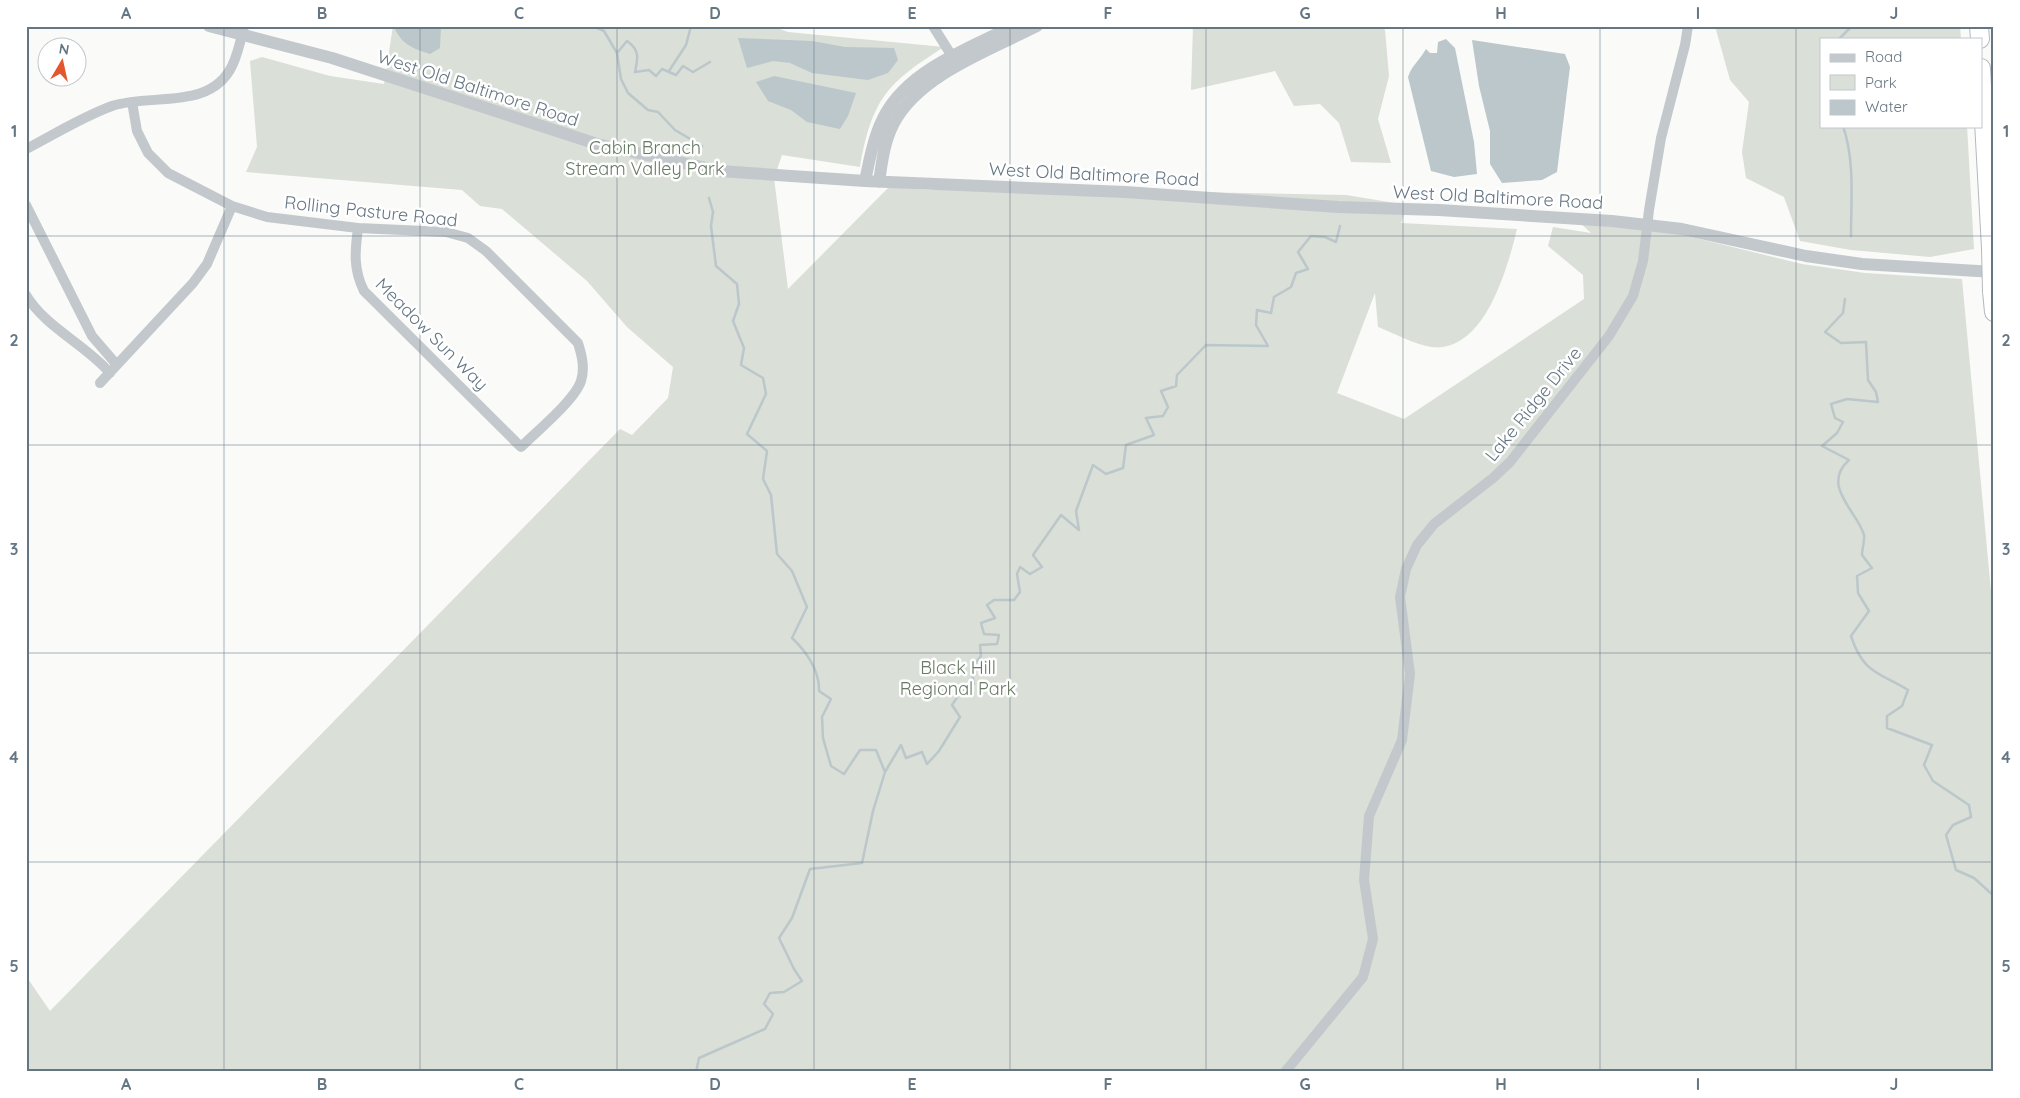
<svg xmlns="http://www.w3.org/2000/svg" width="2020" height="1098" viewBox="0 0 2020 1098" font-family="Quicksand,sans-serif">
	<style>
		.green { fill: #dadfd7 }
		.water { fill: #bbc7cb }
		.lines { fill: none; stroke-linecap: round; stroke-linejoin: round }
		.stream { stroke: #bbc7cb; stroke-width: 2.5 }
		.motorway-casing { stroke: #b4b9bd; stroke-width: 20 }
		.minor { stroke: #c3c8cc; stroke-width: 10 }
		.tertiary { stroke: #c3c8cc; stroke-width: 12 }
		.motorway { stroke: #fff; stroke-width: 18 }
		.motorway-bridge-casing { stroke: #b4b9bd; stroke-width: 20; stroke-linecap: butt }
		.motorway-bridge { stroke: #fff; stroke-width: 18 }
		.grid { fill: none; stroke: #657683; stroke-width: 1; stroke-opacity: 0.55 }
		.labels { text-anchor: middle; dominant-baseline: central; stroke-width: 5; stroke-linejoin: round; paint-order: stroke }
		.street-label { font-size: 18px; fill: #657683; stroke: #fff }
		.park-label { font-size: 18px; fill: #687a64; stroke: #fff }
		.neatline { fill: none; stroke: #657683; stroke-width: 2 }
		.grid-label { font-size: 16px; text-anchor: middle; font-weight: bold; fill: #657683 }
	</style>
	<rect width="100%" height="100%" fill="#fafaf8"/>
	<path class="green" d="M393,26H772L788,32L944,47C887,83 872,99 860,167L782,155L774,178L788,289L889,187L928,190H1080L1346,195L1407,205L1401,223L1517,229C1508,266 1488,340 1443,347C1423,350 1397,334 1378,327L1375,293L1337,393L1404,419L1584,299L1583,275L1548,246L1553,227L1591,233L1579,222L1671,232L1802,264L1865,273L1962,279L1994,624V1072H26V976L50,1011L620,429L632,435L668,398L673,367L627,327L587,281L502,209L480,206L462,190L246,172L257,147L250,61L262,57L330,76L384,84Z
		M1193,26H1381L1385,30L1389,76L1378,119L1391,163L1351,162L1339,123L1320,104L1294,106L1275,71L1191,90Z
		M1715,26H1960L1961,39H1821V126H1967L1974,249L1930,257L1851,250L1800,241L1784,197L1746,178L1742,152L1749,102L1730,80Z"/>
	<path class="water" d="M394,26H441L440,48L430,54C414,49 400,44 394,26Z
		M738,38L812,41L845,47L894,48L898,60L888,73L868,80L812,73L790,63L773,61L747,68Z
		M1446,39L1455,48L1474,142L1477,174L1454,177L1431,171L1408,77C1412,65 1420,60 1426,49L1430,53H1437L1438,42Z
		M1472,40L1565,54L1570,67L1557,172L1542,180L1502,183L1490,164V131L1479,86Z
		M774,76L856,93L848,116L840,129L807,122L791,110L768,101L756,82Z"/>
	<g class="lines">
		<path class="stream" d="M593,26L604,31L617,53L621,79L628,93L648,110L658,112L675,130L702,146
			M1839,39L1852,26
			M617,53L627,41C640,50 638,58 635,72L649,70L656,76L662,69L676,75L683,66L693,72L710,62
			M669,71L686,45L691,26
			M1843,126C1855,161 1851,200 1851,236
			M709,198L713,212L711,226L716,266L737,284L739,304L733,321L744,348L741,365L763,378L766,394L747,434L767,451L763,479L771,495L777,554L792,571L807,607L792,638C806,651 820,671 819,691L831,699L822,717L823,738L831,766L844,774L860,750H876L885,772
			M1845,299L1843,313L1825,332L1841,343L1866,342L1868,380L1876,392L1878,402L1847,399L1831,404L1835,418L1843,422L1837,433L1822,446L1849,460C1820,486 1858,512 1864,535C1865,540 1862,549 1862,555L1872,568L1857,576L1858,593L1869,611L1851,636C1863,673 1878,672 1908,690L1902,706L1887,716V728L1932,745L1924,765L1933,781L1969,805L1971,817L1953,825L1946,835L1956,870L1974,878L1994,896
			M696,1072L699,1058L765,1029L773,1014L764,1004L770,993L784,992L802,981L794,969L779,938L792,918L810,869L862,863L873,811L885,772L901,745L906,758L922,752L927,764L939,751L960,717L952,705L960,693L974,684L971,669L981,656L980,645L997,644L999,635L984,634L981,623L995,618L987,605L994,600H1014L1020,592L1017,574L1020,567L1030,574L1042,567L1033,555L1061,515L1079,530L1076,511L1093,465L1106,474L1123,468L1126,445L1154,435L1146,418L1163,416L1168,407L1161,391L1176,386L1177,375L1206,345L1268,346L1256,325L1257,310L1271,313L1274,297L1291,287L1296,273L1308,269L1298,252L1311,236L1325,237L1336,242L1340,226"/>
		<defs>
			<path id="motorway" d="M1979,26L1980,39
				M1981,68L1991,248
				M1992,291L1994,312"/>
		</defs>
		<use href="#motorway" class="motorway-casing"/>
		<path class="minor" d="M933,26L955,61
			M132,102L137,131L148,153L168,173L232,206L267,217L358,228L446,232L468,238L486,251L578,343C582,356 585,368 581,381C575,400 536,432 521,447L364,291C353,269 355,251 358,228
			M26,149C53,135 84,116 112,106C151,93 210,111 232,66C238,54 241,39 244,26
			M26,205L92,336L117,365
			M26,295C46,328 85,344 110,373
			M100,383L193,283L207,264L232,206
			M1285,1072L1363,977L1373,939L1364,880L1369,816L1402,740L1410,674L1400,597L1406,569L1417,545L1434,524L1493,478L1510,462L1609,336L1633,296L1643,261L1649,210L1661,138L1685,45L1688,26"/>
		<path class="tertiary" d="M209,26L332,58L597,144L720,171L865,181L1125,192L1338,207L1439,210L1612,221L1682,229L1806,256L1862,264L1994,272
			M865,181C869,163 872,143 880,125C901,72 966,50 1013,26
			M879,182C882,162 884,142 894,123C919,75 990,50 1037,26"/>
		<use href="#motorway" class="motorway"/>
		<defs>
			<path id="motorway-bridge" d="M1991,248L1992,291"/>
		</defs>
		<use href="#motorway-bridge" class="motorway-bridge-casing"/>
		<use href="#motorway-bridge" class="motorway-bridge"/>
	</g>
	<path class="grid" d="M224,26V1072M420,26V1072M617,26V1072M814,26V1072M1010,26V1072M1206,26V1072M1403,26V1072M1600,26V1072M1796,26V1072M26,236H1994M26,445H1994M26,653H1994M26,862H1994"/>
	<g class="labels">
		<g class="street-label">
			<text transform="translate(478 88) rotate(18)">West Old Baltimore Road</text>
			<text transform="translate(1094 174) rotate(3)">West Old Baltimore Road</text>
			<text transform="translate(1498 197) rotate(3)">West Old Baltimore Road</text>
			<text transform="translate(371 211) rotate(6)">Rolling Pasture Road</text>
			<text transform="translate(432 334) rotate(45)">Meadow Sun Way</text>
			<text transform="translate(1533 404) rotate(-51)">Lake Ridge Drive</text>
		</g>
		<g class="park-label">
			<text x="645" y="147">Cabin Branch<tspan x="645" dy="21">Stream Valley Park</tspan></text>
			<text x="958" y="667">Black Hill<tspan x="958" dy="21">Regional Park</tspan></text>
		</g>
	</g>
	<rect width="2020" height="1098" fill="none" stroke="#ffffff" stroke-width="55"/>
	<rect x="1820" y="38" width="162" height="90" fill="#ffffff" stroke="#c1c8cd"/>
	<rect x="1830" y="54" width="25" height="8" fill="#c3c8cc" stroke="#c1c8cd"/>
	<text x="1865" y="62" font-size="15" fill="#657683">Road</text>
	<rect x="1830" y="75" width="25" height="15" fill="#dadfd7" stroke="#c1c8cd"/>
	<text x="1865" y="88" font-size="15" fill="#657683">Park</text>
	<rect x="1830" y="100" width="25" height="15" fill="#bbc7cb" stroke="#c1c8cd"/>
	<text x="1865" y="112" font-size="15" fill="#657683">Water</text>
	<g transform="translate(62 62) rotate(9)"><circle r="24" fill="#ffffff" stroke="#c1c8cd"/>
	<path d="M0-4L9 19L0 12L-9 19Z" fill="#e4572e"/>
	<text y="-8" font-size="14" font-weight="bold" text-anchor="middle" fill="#657683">N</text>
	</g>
	<rect x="28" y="28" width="1964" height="1042" class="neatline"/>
	<g class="grid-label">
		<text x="126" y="19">A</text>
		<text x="322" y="19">B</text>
		<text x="519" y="19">C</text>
		<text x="715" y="19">D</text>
		<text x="912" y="19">E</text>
		<text x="1108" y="19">F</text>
		<text x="1305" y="19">G</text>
		<text x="1501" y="19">H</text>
		<text x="1698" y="19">I</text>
		<text x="1894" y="19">J</text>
		<text x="14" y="137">1</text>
		<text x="2006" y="137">1</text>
		<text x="14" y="346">2</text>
		<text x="2006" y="346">2</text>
		<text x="14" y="555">3</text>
		<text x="2006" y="555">3</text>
		<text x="14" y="763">4</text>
		<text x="2006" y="763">4</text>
		<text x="14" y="972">5</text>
		<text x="2006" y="972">5</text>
		<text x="126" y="1090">A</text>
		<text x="322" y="1090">B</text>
		<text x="519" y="1090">C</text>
		<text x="715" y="1090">D</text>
		<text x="912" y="1090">E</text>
		<text x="1108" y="1090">F</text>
		<text x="1305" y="1090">G</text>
		<text x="1501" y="1090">H</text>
		<text x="1698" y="1090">I</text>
		<text x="1894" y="1090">J</text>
	</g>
</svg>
